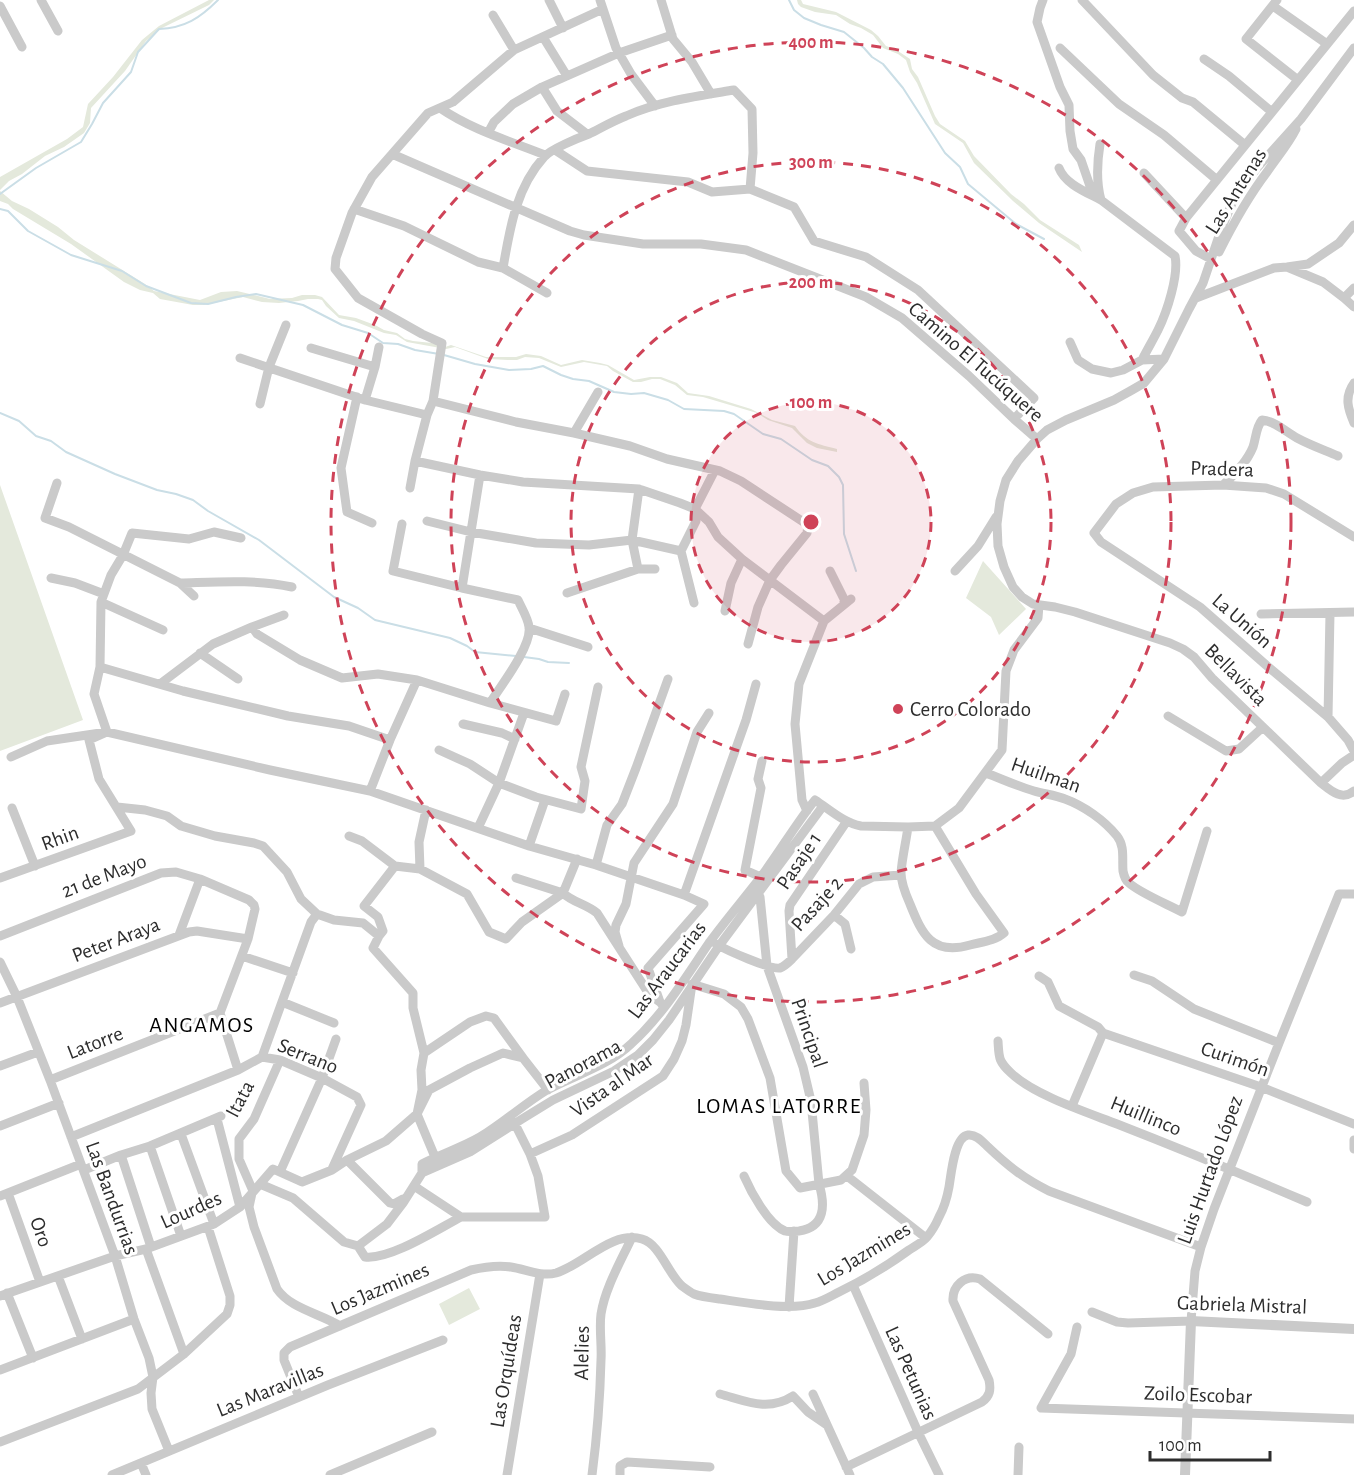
<svg xmlns="http://www.w3.org/2000/svg" width="1354" height="1475" viewBox="0 0 1354 1475" font-family="'Alegreya Sans',sans-serif">
	<style>
		.green { fill: #e4e9dc }
		.lines { fill: none; stroke-linecap: round; stroke-linejoin: round }
		.stream { stroke: #cadee6; stroke-width: 2 }
		.minor { stroke: #cacaca; stroke-width: 9 }
		.tertiary { stroke: #cacaca; stroke-width: 10 }
		.ring { fill: none; stroke: #cf4358; stroke-width: 3; stroke-dasharray: 10 8 }
		.poi-dot { fill: #cf4358; stroke: #fff; stroke-width: 2 }
		.labels { text-anchor: middle; dominant-baseline: central; stroke-width: 6; stroke-linejoin: round; paint-order: stroke }
		.street-label { font-size: 21px; fill: #2d2d2d; stroke: #fff }
		.poi-label { font-size: 21px; fill: #2d2d2d; stroke: #fff; text-anchor: start }
		.neighbourhood-label { font-size: 22px; letter-spacing: 1.5px; fill: #000; stroke: #fff }
		.centre { fill: #cf4358; stroke: #fff; stroke-width: 3 }
		.ring-label { font-size: 18px; text-anchor: middle; font-weight: bold; fill: #cf4358; stroke: #fff; stroke-width: 6; stroke-linejoin: round; paint-order: stroke }
	</style>
	<rect width="100%" height="100%" fill="#fff"/>
	<path class="green" d="M209,0H214L209,5L162,28L146,41L125,71L91,108L90,123L84,133L64,147L45,156L22,174L9,181L0,190V177L67,139L83,127L88,104L113,77L142,40L159,26Z
		M797,0H801L803,4L836,12L871,30L878,36L886,46L895,49L910,59L912,69L918,77L935,116L940,124L965,141L974,156L1011,194L1024,204L1040,220L1079,245L1082,252L1039,223L1013,201L974,163L963,143L935,124L917,83L910,72L906,60L898,54L883,48L873,35L861,28L850,24L836,15L815,12L801,7L798,4Z
		M0,191L12,201L29,209L58,227L74,240L145,284L154,291L200,300L221,292L237,291L270,299L292,298L302,295H315L322,297L339,315L356,318L375,325L384,330L397,333L405,339L413,341L432,343L445,347L451,345L486,357H516L526,354L541,356L561,365L582,360L600,363L608,365L634,380L650,377H661L677,383L688,393L709,396L751,409L772,420L795,426C807,443 818,444 837,449V452L817,448L807,443L792,428L768,420L757,413L703,397L687,395L675,385L660,379H652L641,382H633L613,371L607,366L584,362L561,367L539,358L525,357L517,360H508L488,359L455,347L446,349L407,342L396,335L384,333L354,321L339,318L326,306L322,300L318,299H308L298,301L279,303L262,302L243,297L204,305H193L160,299L153,293L140,290L124,282L71,244L13,209L8,204L0,201Z
		M0,485L83,720L0,751Z
		M983,561L1026,609L999,635L991,617L966,598Z
		M469,1288L480,1309L449,1325L439,1304Z"/>
	<g class="lines">
		<path class="stream" d="M789,0L794,10L804,18L821,25L844,32L864,48L872,57L883,64L903,88L945,153L960,167L968,184L1016,224L1044,239
			M0,194L36,168L81,142L92,124L103,103L131,72L138,52L159,29C185,28 200,18 218,0
			M0,209L8,211L28,231L71,255L122,271L146,286L191,303L208,304L236,297L256,294L303,305L342,325L368,333L383,343L398,344L415,350L439,354
			M444,355L475,364L509,370L531,369L543,366L561,375L573,379L589,381L614,392L631,394L644,393L668,400L684,409L724,411L734,414L763,434L781,439L812,460L828,466L839,477L843,485L844,534L856,571
			M0,413L19,421L36,436L51,441L66,452L115,474L157,490L176,494L193,500L208,511L259,540L334,597L358,608L375,620L450,638L467,646L475,652L516,656
			M524,657L539,659L548,662L569,663"/>
		<path class="minor" d="M41,0L58,31
			M549,0L563,28
			M600,0L616,48L631,74L655,106
			M661,0L673,39L692,62L711,94
			M1043,0L1040,8L1037,22L1060,87L1069,105L1070,131L1073,149L1081,160L1091,189L1101,200L1175,256C1179,275 1167,312 1158,330C1153,340 1147,350 1142,360
			M1082,0L1153,75L1182,98L1193,102L1245,145
			M1277,0L1246,39L1298,80
			M0,6L22,47
			M1273,6L1327,44
			M493,15L514,50
			M543,37L567,76
			M1060,48L1119,104L1164,135L1217,180
			M1354,48L1301,119L1257,168L1235,196L1221,230L1203,283L1189,309L1164,359L1144,383L1132,390L1114,400L1066,420L1047,430L1037,439L1018,461L1006,480L1000,501L997,524L998,546L1004,567L1013,587L1022,597L1033,604L1055,607L1075,612L1170,643L1183,649L1194,657L1212,678L1321,783C1331,791 1342,801 1354,791
			M1204,59L1229,76L1272,112
			M542,87L557,111L587,134
			M440,108C472,130 510,141 545,155
			M488,133L494,122L513,104L542,87L619,53L672,35
			M555,150L587,171L688,182L712,192L750,189L794,207L814,241L866,257L918,290L1034,398L1014,419
			M392,154L570,231L584,235L643,244H701L746,250L866,297L902,318L969,376L1014,419L1037,439
			M1059,168C1065,184 1086,192 1101,200C1096,182 1097,163 1100,144
			M1144,173L1186,218
			M354,209L404,226L478,262L503,268C510,228 516,188 544,157C551,149 578,138 589,134C601,128 613,121 626,116C660,101 698,96 734,90L752,109L753,153L750,189
			M1219,252C1233,224 1248,197 1267,172C1277,157 1288,145 1296,129
			M1211,259L1196,251L1179,231L1186,218L1354,11
			M1287,267L1323,282L1344,298L1354,307
			M503,268L547,293
			M1196,298L1274,268L1287,267L1308,264L1339,243L1354,225
			M1344,298L1354,288
			M1070,342L1078,360L1092,369L1111,373L1123,370L1142,360L1164,359
			M311,348L375,367
			M240,358L365,400L427,415
			M1354,383C1344,397 1348,409 1354,423
			M357,397L341,468L347,512L372,523
			M365,400L375,367L379,347
			M433,401L516,422L574,433L630,446L667,459L720,471L741,481L808,525L807,533L781,565L770,580L758,607L748,644
			M260,404L269,367L286,325
			M574,433L598,392
			M415,461L480,475L523,482L639,489L680,503L695,509L709,522L718,537L742,559L824,621
			M57,483L45,518L69,527L180,583L194,596
			M1223,485C1235,474 1247,462 1253,447C1256,438 1256,427 1262,420C1275,421 1286,432 1297,438C1310,445 1324,450 1338,456
			M410,488L415,461L427,415L433,401L442,343L422,334L358,298L335,269L336,258L352,213L372,177L428,113L453,102L514,50L603,9
			M427,521L471,532L536,543L589,545L632,540L681,551
			M402,524L393,571L462,588L518,600C522,609 528,618 529,627C532,646 500,687 490,703
			M1354,537L1284,494L1266,488L1223,485L1153,487L1133,493L1116,504L1094,533L1101,542L1200,607L1266,665L1328,717L1348,740L1354,751
			M638,569H655
			M830,571L844,599V604
			M955,571L978,546L996,517
			M51,578L75,583L104,594
			M180,583C217,582 255,579 292,587
			M462,588L480,475
			M567,593L638,569L632,540L639,489
			M101,602L163,630
			M694,603L681,551L696,521L695,509L715,470
			M725,611L731,583L742,559
			M1261,614L1354,612
			M252,627L257,634L300,660L342,678L378,674L417,680L490,703L556,721L565,694
			M529,628L588,647
			M200,653L238,679
			M100,667L183,691L288,716L349,726L390,740
			M160,684L213,644L252,627L284,615
			M1168,716L1226,751L1239,749L1263,727
			M1328,717L1330,613
			M463,724L502,733L515,739
			M439,750L470,764L499,783L536,797L581,809L585,781L581,767L598,687
			M11,757L47,741L107,732L270,770L370,791L529,846L596,865L684,895L704,904L648,968L660,1002L664,1007
			M986,773C1002,779 1017,786 1034,791C1044,794 1055,795 1065,799C1084,806 1104,820 1117,836C1125,846 1122,859 1123,871C1124,876 1125,880 1129,883C1140,893 1167,904 1182,912L1207,831
			M1321,783L1342,763L1354,755
			M370,791L390,740L417,680
			M117,807L145,810L167,816L181,826L215,836L254,843L263,846L287,872L301,899L317,914L334,920L363,923L379,936L383,931L378,917L364,906L395,866L420,869L467,894L489,932L506,939L522,922L563,893L577,859
			M12,808L35,866
			M807,811L802,800L795,724L799,684L824,621L851,599
			M908,827C906,842 902,858 901,873C901,883 906,895 910,904C922,934 932,956 970,945C981,942 995,941 1004,933L976,894L935,826
			M478,828L499,783L524,713
			M349,836L362,841L395,866
			M529,846L545,800
			M596,865L607,825L622,804L636,768L668,679
			M420,869L419,842L426,810
			M761,877L745,870L761,788L758,779L762,761
			M0,878L131,831L99,779L89,740L107,732L94,694L100,667L101,602L111,575L123,555L132,533L189,539L214,532L241,538
			M516,878L563,893C572,902 586,904 597,913L649,994L660,1002
			M684,895L746,720L756,684
			M834,915L845,924L851,949
			M179,935L200,879
			M0,936L161,873L176,872L200,879L249,900L254,905L255,909L248,939L220,1013L238,1070
			M379,936L373,948L413,993V1008L424,1053
			M716,944C726,950 771,970 780,968C785,966 788,963 792,959L834,915L859,884L873,877L901,875
			M619,946L615,932L616,925L626,904L634,863L673,804L697,732L709,713
			M242,956L293,973
			M792,959L789,911L790,905L847,821
			M0,962L17,997L50,1080L115,1256L134,1319L149,1358L153,1377L151,1393L152,1409L169,1451
			M1134,975L1152,981L1194,1009L1279,1043
			M1039,976L1048,982L1059,1006L1098,1027L1103,1033L1261,1087L1354,1124
			M282,1002L334,1023
			M0,1003L189,932L197,931L248,939
			M998,1041C999,1057 998,1061 1011,1073C1034,1095 1086,1112 1117,1124C1181,1149 1244,1175 1307,1202
			M262,1057L311,922L317,914
			M0,1066L38,1052
			M50,1080L220,1013
			M1072,1106L1103,1033
			M217,1119L240,1207
			M0,1126L59,1103
			M181,1134L214,1224
			M71,1137L238,1070L262,1057L280,1060L322,1078L357,1097L361,1105L332,1169
			M1354,1140V1149
			M150,1146L181,1236
			M530,1154L572,1135L663,1076L674,1059L682,1041L686,1025L692,984L724,994L741,1007L748,1019L770,1078L786,1171L800,1188L841,1180L852,1170L864,1135L866,1110L864,1083
			M121,1155L151,1247
			M435,1157L417,1114L422,1090L421,1070L424,1053L470,1022L486,1016L494,1018L523,1058
			M347,1160L390,1203L394,1204L403,1199
			M84,1170L121,1155L150,1146L221,1116
			M280,1172L322,1078L336,1039
			M422,1173V1164C441,1154 461,1148 480,1137C503,1123 524,1104 547,1090C575,1075 608,1066 631,1044C663,1015 685,978 709,943C725,921 743,900 760,878C779,853 795,825 815,800C829,809 844,823 861,826L908,827L935,826L959,808L1002,750L1006,671L1014,650L1038,618L1039,605
			M744,1176C751,1192 768,1224 785,1231C789,1232 795,1231 799,1231C826,1227 825,1204 819,1184L811,1101L803,1067L767,966L760,897L757,894
			M847,1176L926,1238
			M260,1184L293,1198L344,1242L358,1246
			M414,1186L461,1217H545L538,1176L530,1154L515,1124L511,1120
			M253,1191L239,1159V1139L254,1119L280,1060
			M8,1193L40,1282
			M252,1193L249,1207L254,1227L277,1289C291,1309 319,1313 340,1326
			M0,1196L81,1164
			M358,1246L387,1224L403,1203L422,1173L470,1152L522,1119L553,1100L614,1071L638,1055L653,1040L669,1020L719,946L823,806
			M358,1246L365,1257C390,1260 438,1229 461,1217
			M146,1249L184,1354
			M58,1276L82,1339
			M853,1285L918,1432L939,1475
			M7,1293L33,1358
			M0,1296L115,1256L146,1249L214,1224L240,1207L273,1169L302,1182L332,1170L347,1160L386,1141L417,1114L429,1090L470,1068L503,1053L523,1058L548,1090
			M789,1307L794,1231
			M1092,1312L1117,1322L1128,1323L1191,1321L1195,1271L1201,1247L1214,1209L1279,1043L1339,894H1354
			M1077,1327L1071,1354L1041,1408L1354,1419
			M0,1370L134,1319
			M720,1394C746,1401 768,1412 793,1396L808,1412L827,1425
			M813,1394L850,1475
			M299,1397L284,1360V1353L290,1347L471,1270C484,1267 497,1265 511,1267C525,1269 541,1277 556,1273C583,1265 612,1230 642,1239C660,1244 668,1274 682,1286C686,1289 690,1292 694,1294C702,1297 712,1298 720,1299C747,1303 790,1311 815,1303C823,1301 831,1296 839,1292C864,1280 887,1266 909,1250C915,1246 923,1242 927,1237C932,1231 936,1224 939,1217C944,1208 947,1198 949,1187C951,1176 954,1137 968,1135C976,1134 982,1141 987,1146C1008,1166 1023,1178 1049,1191L1201,1247
			M0,1442L138,1389L184,1354L227,1314L230,1305V1296L208,1227
			M141,1463L146,1475
			M846,1467L982,1402C990,1396 991,1390 989,1380L953,1301C952,1286 965,1274 980,1279L1048,1334
			M112,1475L328,1385L443,1340
			M330,1475L432,1432
			M507,1475L540,1274
			M592,1475C597,1437 600,1399 601,1360C602,1345 599,1329 601,1314C605,1288 621,1261 632,1237
			M620,1475V1466L627,1462L710,1467
			M1018,1475L1019,1447"/>
		<path class="tertiary" d="M1185,1475L1191,1321L1354,1329"/>
	</g>
	<circle cx="811" cy="522" r="120" fill="#cf4358" fill-opacity=".12"/>
	<g class="ring">
		<circle cx="811" cy="522" r="120"/>
		<circle cx="811" cy="522" r="240"/>
		<circle cx="811" cy="522" r="360"/>
		<circle cx="811" cy="522" r="480"/>
	</g>
	<circle class="poi-dot" cx="898" cy="709" r="6"/>
	<g class="labels">
		<g class="street-label">
			<text transform="translate(1236 191) rotate(-58)">Las Antenas</text>
			<text transform="translate(976 362) rotate(41)">Camino El Tucúquere</text>
			<text transform="translate(1222 469) rotate(2)">Pradera</text>
			<text transform="translate(1242 621) rotate(41)">La Unión</text>
			<text transform="translate(1236 675) rotate(45)">Bellavista</text>
			<text transform="translate(1046 775) rotate(19)">Huilman</text>
			<text transform="translate(60 838) rotate(-20)">Rhin</text>
			<text transform="translate(799 861) rotate(-56)">Pasaje 1</text>
			<text transform="translate(104 876) rotate(-21)">21 de Mayo</text>
			<text transform="translate(817 904) rotate(-48)">Pasaje 2</text>
			<text transform="translate(116 940) rotate(-21)">Peter Araya</text>
			<text transform="translate(667 970) rotate(-53)">Las Araucarias</text>
			<text transform="translate(809 1033) rotate(71)">Principal</text>
			<text transform="translate(95 1043) rotate(-21)">Latorre</text>
			<text transform="translate(308 1056) rotate(22)">Serrano</text>
			<text transform="translate(1235 1059) rotate(19)">Curimón</text>
			<text transform="translate(583 1064) rotate(-28)">Panorama</text>
			<text transform="translate(612 1085) rotate(-35)">Vista al Mar</text>
			<text transform="translate(240 1099) rotate(-62)">Itata</text>
			<text transform="translate(1146 1116) rotate(22)">Huillinco</text>
			<text transform="translate(1210 1170) rotate(-70)">Luis Hurtado López</text>
			<text transform="translate(112 1198) rotate(70)">Las Bandurrias</text>
			<text transform="translate(191 1210) rotate(-24)">Lourdes</text>
			<text transform="translate(41 1232) rotate(70)">Oro</text>
			<text transform="translate(864 1254) rotate(-31)">Los Jazmines</text>
			<text transform="translate(380 1289) rotate(-23)">Los Jazmines</text>
			<text transform="translate(1242 1305) rotate(2)">Gabriela Mistral</text>
			<text transform="translate(582 1353) rotate(-89)">Alelies</text>
			<text transform="translate(506 1371) rotate(-81)">Las Orquídeas</text>
			<text transform="translate(911 1373) rotate(66)">Las Petunias</text>
			<text transform="translate(270 1390) rotate(-22)">Las Maravillas</text>
			<text transform="translate(1198 1395) rotate(2)">Zoilo Escobar</text>
		</g>
		<g class="poi-label">
			<text x="910" y="709">Cerro Colorado</text>
		</g>
		<g class="neighbourhood-label">
			<text x="202" y="1025">ANGAMOS</text>
			<text x="779" y="1106">LOMAS LATORRE</text>
		</g>
	</g>
	<circle cx="811" cy="522" r="9" class="centre"/>
	<g class="ring-label">
		<text x="811" y="48">400 m</text>
		<text x="811" y="168">300 m</text>
		<text x="811" y="288">200 m</text>
		<text x="811" y="408">100 m</text>
	</g>
	<path d="M1150 1451v9h120v-9" fill="none" stroke="#2d2d2d" stroke-width="3"/>
	<text x="1159" y="1451" font-size="18" fill="#2d2d2d" stroke="#ffffff" stroke-width="4.5" paint-order="stroke">100 m</text>
</svg>
